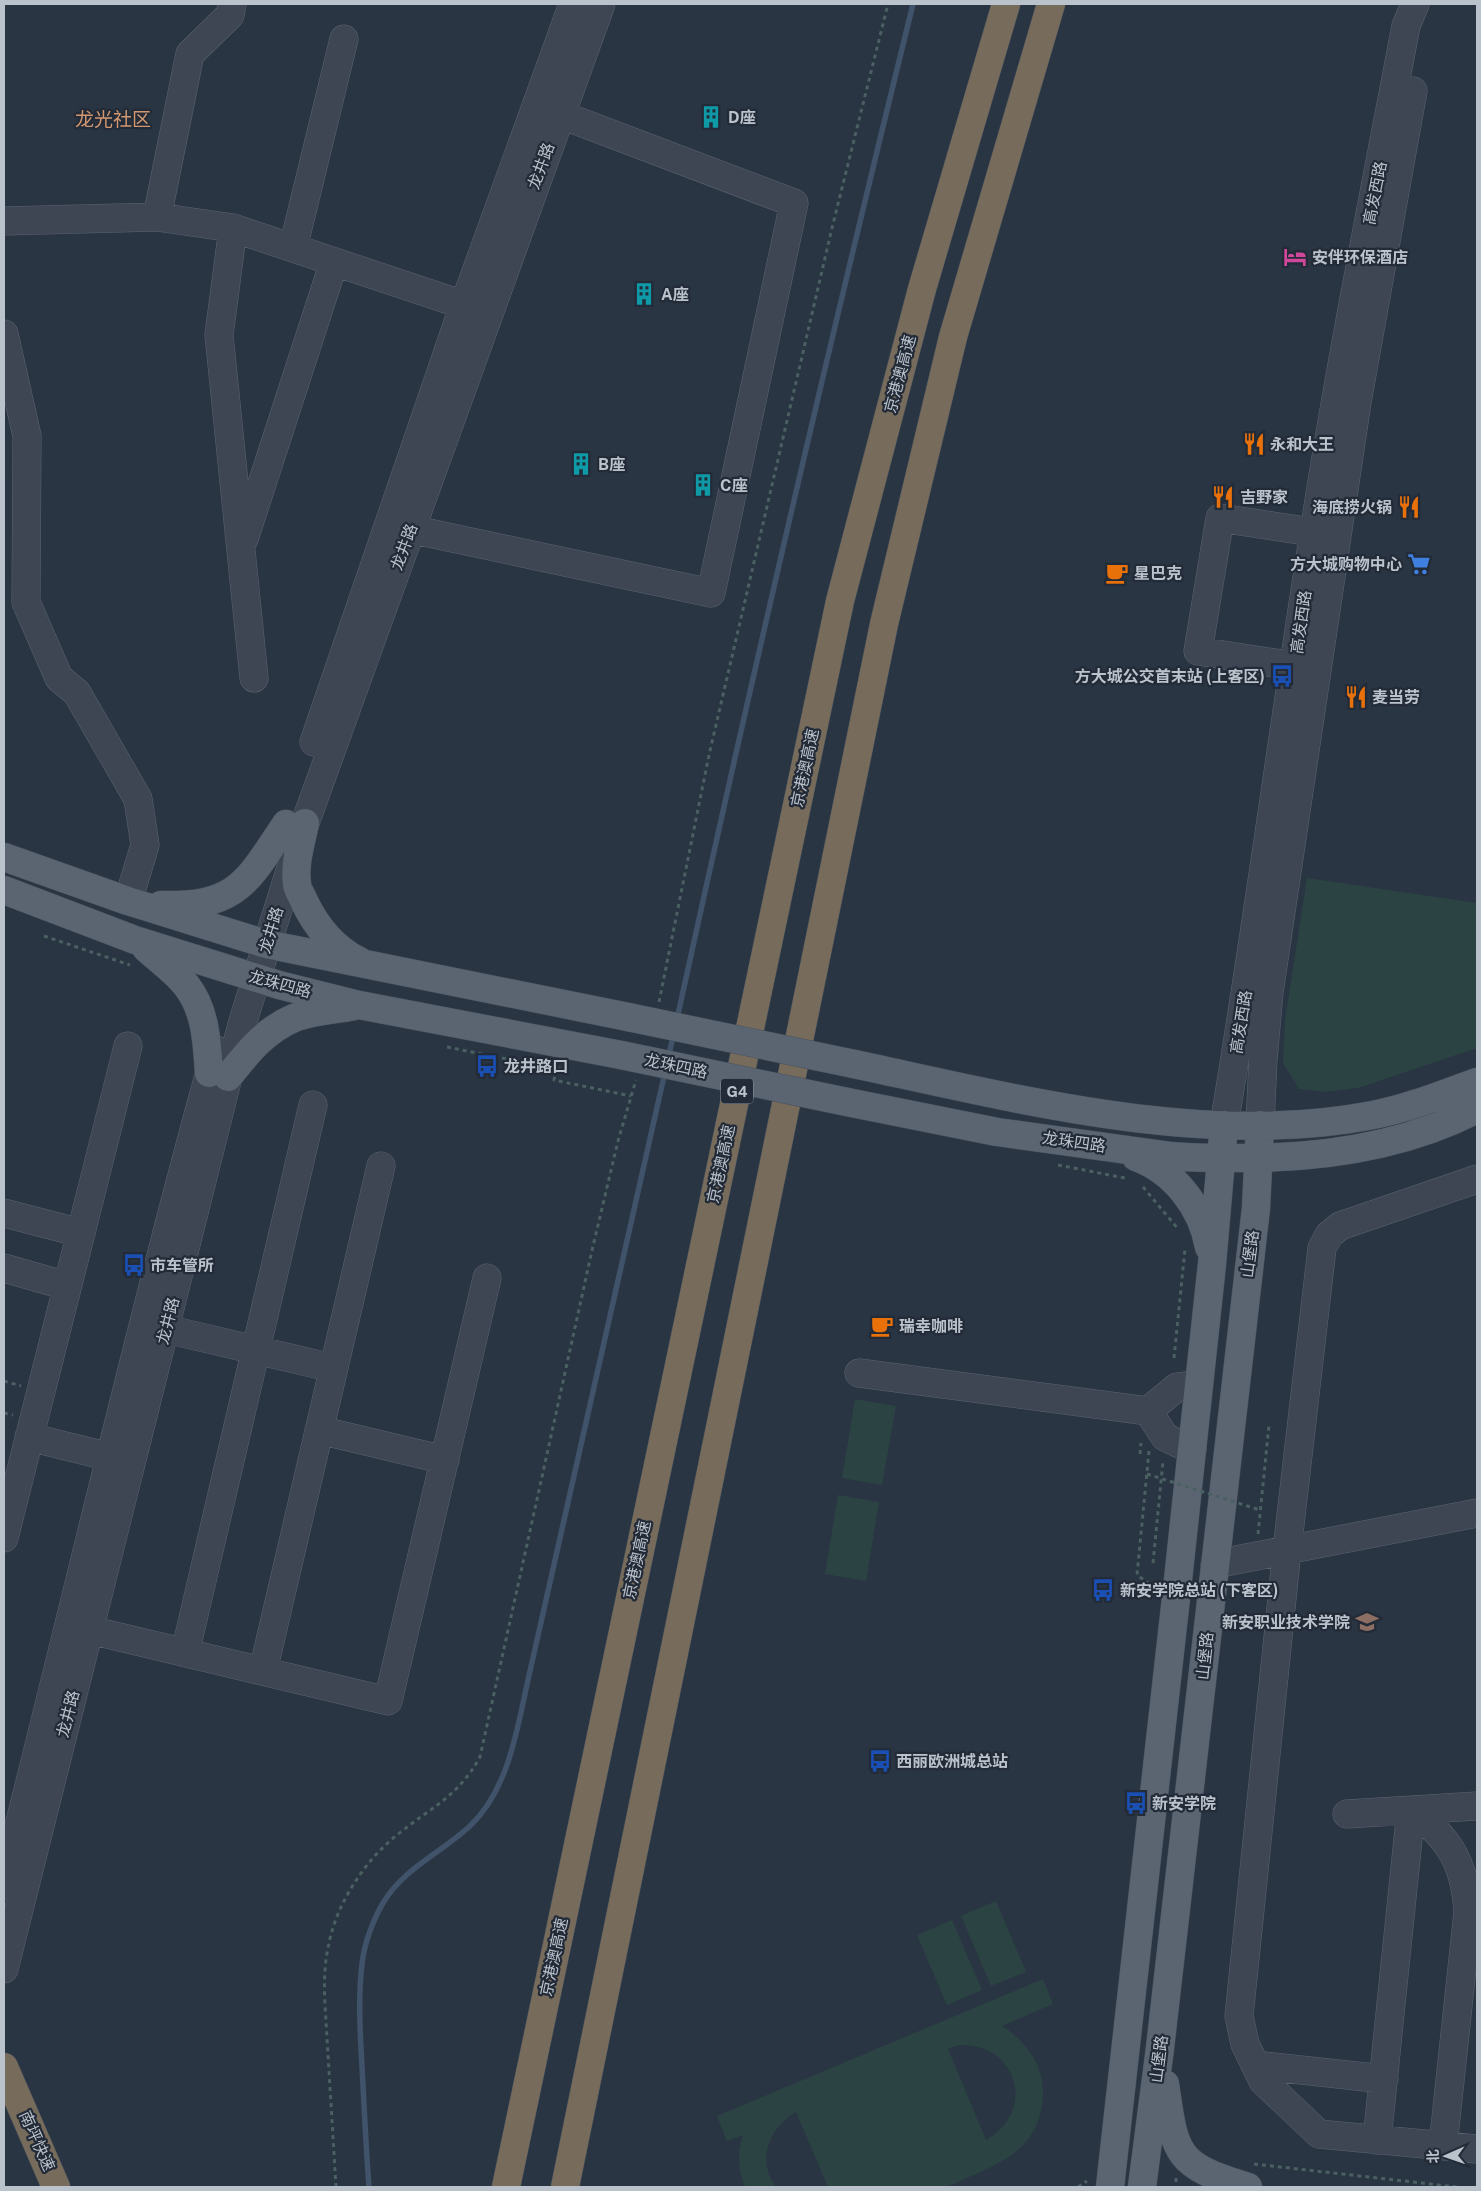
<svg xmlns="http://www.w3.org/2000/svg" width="1481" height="2191" viewBox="0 0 1481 2191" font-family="'Public Sans','Noto Sans SC',sans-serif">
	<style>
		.green { fill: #2c4344; fill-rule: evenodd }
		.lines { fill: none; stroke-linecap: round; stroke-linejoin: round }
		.stream { stroke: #40536a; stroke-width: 5.5 }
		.minor-casing { stroke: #5b646f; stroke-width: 29 }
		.major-casing { stroke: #4a525e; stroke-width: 29 }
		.highway-casing { stroke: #48515c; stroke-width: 29 }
		.path { stroke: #4b6062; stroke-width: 3; stroke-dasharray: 4 4; stroke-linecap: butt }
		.minor { stroke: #3d4652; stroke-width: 28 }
		.major { stroke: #5b6572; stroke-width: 28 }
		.highway { stroke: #776b5b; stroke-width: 28 }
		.major-bridge-casing { stroke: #4a525e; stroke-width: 29; stroke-linecap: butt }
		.path-bridge { stroke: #4b6062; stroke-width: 3; stroke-dasharray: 4 4; stroke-linecap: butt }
		.major-bridge { stroke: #5b6572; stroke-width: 28 }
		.labels { text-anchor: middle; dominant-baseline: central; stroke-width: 4.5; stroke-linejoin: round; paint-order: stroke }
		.shield { fill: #222b37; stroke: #8c959f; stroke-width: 1 }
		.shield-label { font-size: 15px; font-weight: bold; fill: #bac2cc }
		.poi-label { font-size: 16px; font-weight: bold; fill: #bac2cc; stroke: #222b37; text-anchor: start }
		.street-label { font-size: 16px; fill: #bac2cc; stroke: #222b37 }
		.quarter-label { font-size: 19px; fill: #d19770; stroke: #222b37 }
	</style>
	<rect width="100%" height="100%" fill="#293542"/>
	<path class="green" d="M1307,878L1477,903V1048L1358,1088L1325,1092L1299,1089L1283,1063L1285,1020Z
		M855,1399L896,1406L882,1485L842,1478Z
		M838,1495L879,1502L866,1581L825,1574Z
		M996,1901L1026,1972L991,1986L961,1916Z
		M952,1920L982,1990L947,2005L917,1935Z
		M1043,1979L1053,2004L1002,2026C1025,2040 1044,2065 1043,2094C1041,2141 1013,2158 974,2175C964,2179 952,2186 942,2187C930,2188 917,2187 904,2187C879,2187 853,2187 828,2187L796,2112C769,2128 756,2160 776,2187H745C738,2171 737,2152 743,2135L727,2141L717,2116ZM959,2045C1018,2043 1037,2111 986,2140L948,2049Z"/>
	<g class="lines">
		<path class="stream" d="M677,1019C751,680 830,341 913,4
			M668,1058L674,1033
			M369,2187C366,2147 364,2106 362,2066C360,2032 358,1997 362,1964C364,1944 373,1920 383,1903C404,1868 441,1853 470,1826C509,1789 517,1729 528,1680L665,1072"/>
		<defs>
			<path id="minor" d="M157,217L190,54L230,15L232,4
				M4,221L157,217L233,228L464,305
				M233,228L219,335L254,678
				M293,248L344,39
				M4,334L27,436L26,602L59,678L77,693L138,799L145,845L128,901
				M410,529L711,593L794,203L559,114
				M244,539L334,262
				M1313,669L1198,651L1220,518L1332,535
				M314,742L464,305L573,4
				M1224,1125C1257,928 1283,730 1314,532C1340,363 1374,194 1406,26L1415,4
				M1260,1125L1263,1060L1269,992L1357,402L1413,91
				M1477,1179L1340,1226L1329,1235L1322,1248L1287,1550L1239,2016L1245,2044L1263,2081L1319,2134L1477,2149
				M4,1213L81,1233
				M4,1268L67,1286
				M166,1329L333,1368
				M859,1373L1148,1411L1165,1437L1192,1450
				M1148,1411L1177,1387L1199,1384
				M319,1430L445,1460
				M29,1437L110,1457
				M4,1538L128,1046
				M1215,1564L1477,1513
				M90,1630L388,1701L487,1278
				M185,1653L313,1105
				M263,1671L381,1166
				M1347,1814L1477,1806
				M4,1885C75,1607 139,1327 216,1050
				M4,1969L228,1077L243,1021L305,823L601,4
				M1255,2065L1384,2079
				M1377,2140L1411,1810C1450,1838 1465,1864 1468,1912L1443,2146"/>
			<path id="major" d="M305,823C301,843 294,864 297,884C297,889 301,894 303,899C315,925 333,948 359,961
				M4,857L128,901L266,944L628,1017
				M4,890L135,940L279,985L359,1005L621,1055
				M161,905C238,907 247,882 286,824
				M146,948C159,960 175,971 186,985C206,1010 207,1043 209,1073
				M854,1064C1018,1099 1205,1148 1373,1115C1409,1108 1443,1094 1477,1082
				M228,1077C247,1053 265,1030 294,1018C312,1011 335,1010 354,1006
				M847,1102L997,1132L1171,1156C1191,1158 1212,1158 1232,1158C1316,1159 1402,1148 1477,1109
				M1136,1157C1174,1171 1202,1207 1209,1247
				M1165,2084C1175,2156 1176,2165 1248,2187
				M1110,2187L1177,1589L1212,1264L1224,1125
				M1142,2187L1160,2048L1256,1208L1260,1125"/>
			<path id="highway" d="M4,2067L56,2187
				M506,2187L840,601L922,289L1006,4
				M565,2187L884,624L953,337L1051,4"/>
		</defs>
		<use href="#minor" class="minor-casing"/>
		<use href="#major" class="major-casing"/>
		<use href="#highway" class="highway-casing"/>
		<path class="path" d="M44,936L130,965
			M659,1002L709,755L832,228L888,4
			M447,1047L556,1069L564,1068
			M556,1069L554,1080L631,1096
			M1058,1165L1125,1178
			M1143,1187L1179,1230
			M1174,1358L1185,1249
			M4,1381L21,1386
			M4,1413L13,1415
			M1149,1451L1137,1575L1151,1585
			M1140,1454L1141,1443
			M1258,1534L1269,1425
			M1153,1563L1163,1461
			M1254,2164L1457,2187
			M1176,2178V2187
			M336,2187L325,2005C324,1986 324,1967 328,1948C335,1906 364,1861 397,1835C430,1808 458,1797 480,1757L593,1246L618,1141L636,1080
			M1078,2187L1087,2181"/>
		<use href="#minor" class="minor"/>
		<use href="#major" class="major"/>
		<use href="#highway" class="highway"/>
		<defs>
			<path id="major-bridge" d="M628,1017L854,1064
				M621,1055L847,1102"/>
		</defs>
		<use href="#major-bridge" class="major-bridge-casing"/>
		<path class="path-bridge" d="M1147,1474L1260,1510"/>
		<use href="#major-bridge" class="major-bridge"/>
	</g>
	<defs>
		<symbol id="building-bare" viewBox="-9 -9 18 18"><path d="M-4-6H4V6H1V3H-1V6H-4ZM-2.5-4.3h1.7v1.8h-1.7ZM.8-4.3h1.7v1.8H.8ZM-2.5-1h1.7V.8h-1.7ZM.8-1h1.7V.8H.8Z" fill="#0f9aa8" stroke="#222b37" stroke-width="2.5" paint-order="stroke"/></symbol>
		<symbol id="hotel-bare" viewBox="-9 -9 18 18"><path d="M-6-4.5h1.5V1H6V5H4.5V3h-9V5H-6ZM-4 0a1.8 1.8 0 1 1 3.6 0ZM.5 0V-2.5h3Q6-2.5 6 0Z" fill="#d1479c" stroke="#222b37" stroke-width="2.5" paint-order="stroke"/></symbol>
		<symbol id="restaurant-bare" viewBox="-9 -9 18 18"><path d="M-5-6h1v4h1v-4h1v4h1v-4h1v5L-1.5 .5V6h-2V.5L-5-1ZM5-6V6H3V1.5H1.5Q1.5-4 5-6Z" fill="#e8710a" stroke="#222b37" stroke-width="2.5" paint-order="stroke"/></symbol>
		<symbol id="supermarket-bare" viewBox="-9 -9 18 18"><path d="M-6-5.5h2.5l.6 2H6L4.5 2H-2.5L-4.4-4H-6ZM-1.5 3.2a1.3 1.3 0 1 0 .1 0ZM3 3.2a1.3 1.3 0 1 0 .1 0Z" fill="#3f7fe0" stroke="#222b37" stroke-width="2.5" paint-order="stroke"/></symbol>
		<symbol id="cafe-bare" viewBox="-9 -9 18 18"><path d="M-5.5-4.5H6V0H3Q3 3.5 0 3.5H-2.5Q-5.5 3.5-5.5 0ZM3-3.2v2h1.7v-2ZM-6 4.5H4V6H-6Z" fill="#e8710a" stroke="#222b37" stroke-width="2.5" paint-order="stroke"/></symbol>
		<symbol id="bus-bare" viewBox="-9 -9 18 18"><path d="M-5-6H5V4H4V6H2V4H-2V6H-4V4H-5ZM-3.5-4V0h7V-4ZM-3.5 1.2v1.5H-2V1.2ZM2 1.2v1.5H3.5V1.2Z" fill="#1a4fb4" stroke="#222b37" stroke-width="2.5" paint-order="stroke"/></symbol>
		<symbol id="university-bare" viewBox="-9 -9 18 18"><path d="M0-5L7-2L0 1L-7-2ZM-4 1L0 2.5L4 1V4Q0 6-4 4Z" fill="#8d6e63" stroke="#222b37" stroke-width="2.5" paint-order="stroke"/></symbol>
	</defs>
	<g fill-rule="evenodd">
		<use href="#building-bare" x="695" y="101" width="32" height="32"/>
		<use href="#hotel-bare" x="1279" y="241" width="32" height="32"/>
		<use href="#building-bare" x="628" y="278" width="32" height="32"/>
		<use href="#restaurant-bare" x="1238" y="428" width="32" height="32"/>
		<use href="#building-bare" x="565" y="448" width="32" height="32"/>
		<use href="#building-bare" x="687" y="469" width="32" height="32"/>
		<use href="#restaurant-bare" x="1207" y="481" width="32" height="32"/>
		<use href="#restaurant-bare" x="1393" y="491" width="32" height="32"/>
		<use href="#supermarket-bare" x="1403" y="548" width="32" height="32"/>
		<use href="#cafe-bare" x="1101" y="557" width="32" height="32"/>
		<use href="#bus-bare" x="1266" y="660" width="32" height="32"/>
		<use href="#restaurant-bare" x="1340" y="681" width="32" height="32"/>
		<use href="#bus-bare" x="471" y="1050" width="32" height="32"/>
		<use href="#bus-bare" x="118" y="1249" width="32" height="32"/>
		<use href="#cafe-bare" x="866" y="1310" width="32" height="32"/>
		<use href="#bus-bare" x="1087" y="1574" width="32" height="32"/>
		<use href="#university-bare" x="1351" y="1606" width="32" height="32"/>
		<use href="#bus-bare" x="864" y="1745" width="32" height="32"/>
		<use href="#bus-bare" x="1120" y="1787" width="32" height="32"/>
	</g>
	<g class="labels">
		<rect class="shield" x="721" y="1078.5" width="32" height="25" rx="4"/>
		<g class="shield-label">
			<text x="737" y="1091">G4</text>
		</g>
		<g class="poi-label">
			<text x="728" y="117">D座</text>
			<text x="1312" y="257">安伴环保酒店</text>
			<text x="661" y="294">A座</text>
			<text x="1270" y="444">永和大王</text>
			<text x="598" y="464">B座</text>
			<text x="720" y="485">C座</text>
			<text x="1240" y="497">吉野家</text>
			<text x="1392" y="507" text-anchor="end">海底捞火锅</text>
			<text x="1402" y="564" text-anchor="end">方大城购物中心</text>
			<text x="1134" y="573">星巴克</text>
			<text x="1265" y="676" text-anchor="end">方大城公交首末站 (上客区)</text>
			<text x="1372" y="697">麦当劳</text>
			<text x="504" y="1066">龙井路口</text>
			<text x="150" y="1265">市车管所</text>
			<text x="899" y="1326">瑞幸咖啡</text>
			<text x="1120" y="1590">新安学院总站 (下客区)</text>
			<text x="1350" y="1622" text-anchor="end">新安职业技术学院</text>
			<text x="896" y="1761">西丽欧洲城总站</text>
			<text x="1152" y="1803">新安学院</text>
		</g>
		<g class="street-label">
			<text transform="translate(541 166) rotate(-70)">龙井路</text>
			<text transform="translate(1375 193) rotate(-79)">高发西路</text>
			<text transform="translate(900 374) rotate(-75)">京港澳高速</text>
			<text transform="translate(404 547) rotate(-70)">龙井路</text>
			<text transform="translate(1301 622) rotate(-82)">高发西路</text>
			<text transform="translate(805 768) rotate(-78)">京港澳高速</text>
			<text transform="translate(271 930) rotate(-73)">龙井路</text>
			<text transform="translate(280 984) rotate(15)">龙珠四路</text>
			<text transform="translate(1241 1022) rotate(-81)">高发西路</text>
			<text transform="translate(676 1066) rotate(12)">龙珠四路</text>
			<text transform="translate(1074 1142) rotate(8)">龙珠四路</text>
			<text transform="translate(721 1164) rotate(-78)">京港澳高速</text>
			<text transform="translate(1250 1254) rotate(-83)">山堡路</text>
			<text transform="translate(168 1321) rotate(-76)">龙井路</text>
			<text transform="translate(637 1560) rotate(-78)">京港澳高速</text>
			<text transform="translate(1205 1656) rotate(-84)">山堡路</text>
			<text transform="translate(68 1714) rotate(-76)">龙井路</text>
			<text transform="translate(554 1957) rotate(-78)">京港澳高速</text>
			<text transform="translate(1159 2059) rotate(-83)">山堡路</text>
			<text transform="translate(37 2141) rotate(66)">南坪快速</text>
		</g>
		<g class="quarter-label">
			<text x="113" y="119">龙光社区</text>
		</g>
	</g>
	<rect width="1481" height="2191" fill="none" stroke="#bac2cc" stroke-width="10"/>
	<g transform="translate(1446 2156) rotate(268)" stroke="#222b37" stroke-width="4" paint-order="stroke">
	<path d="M0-4L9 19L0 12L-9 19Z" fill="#bac2cc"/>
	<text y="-8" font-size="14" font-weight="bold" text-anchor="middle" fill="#bac2cc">北</text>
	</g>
</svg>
